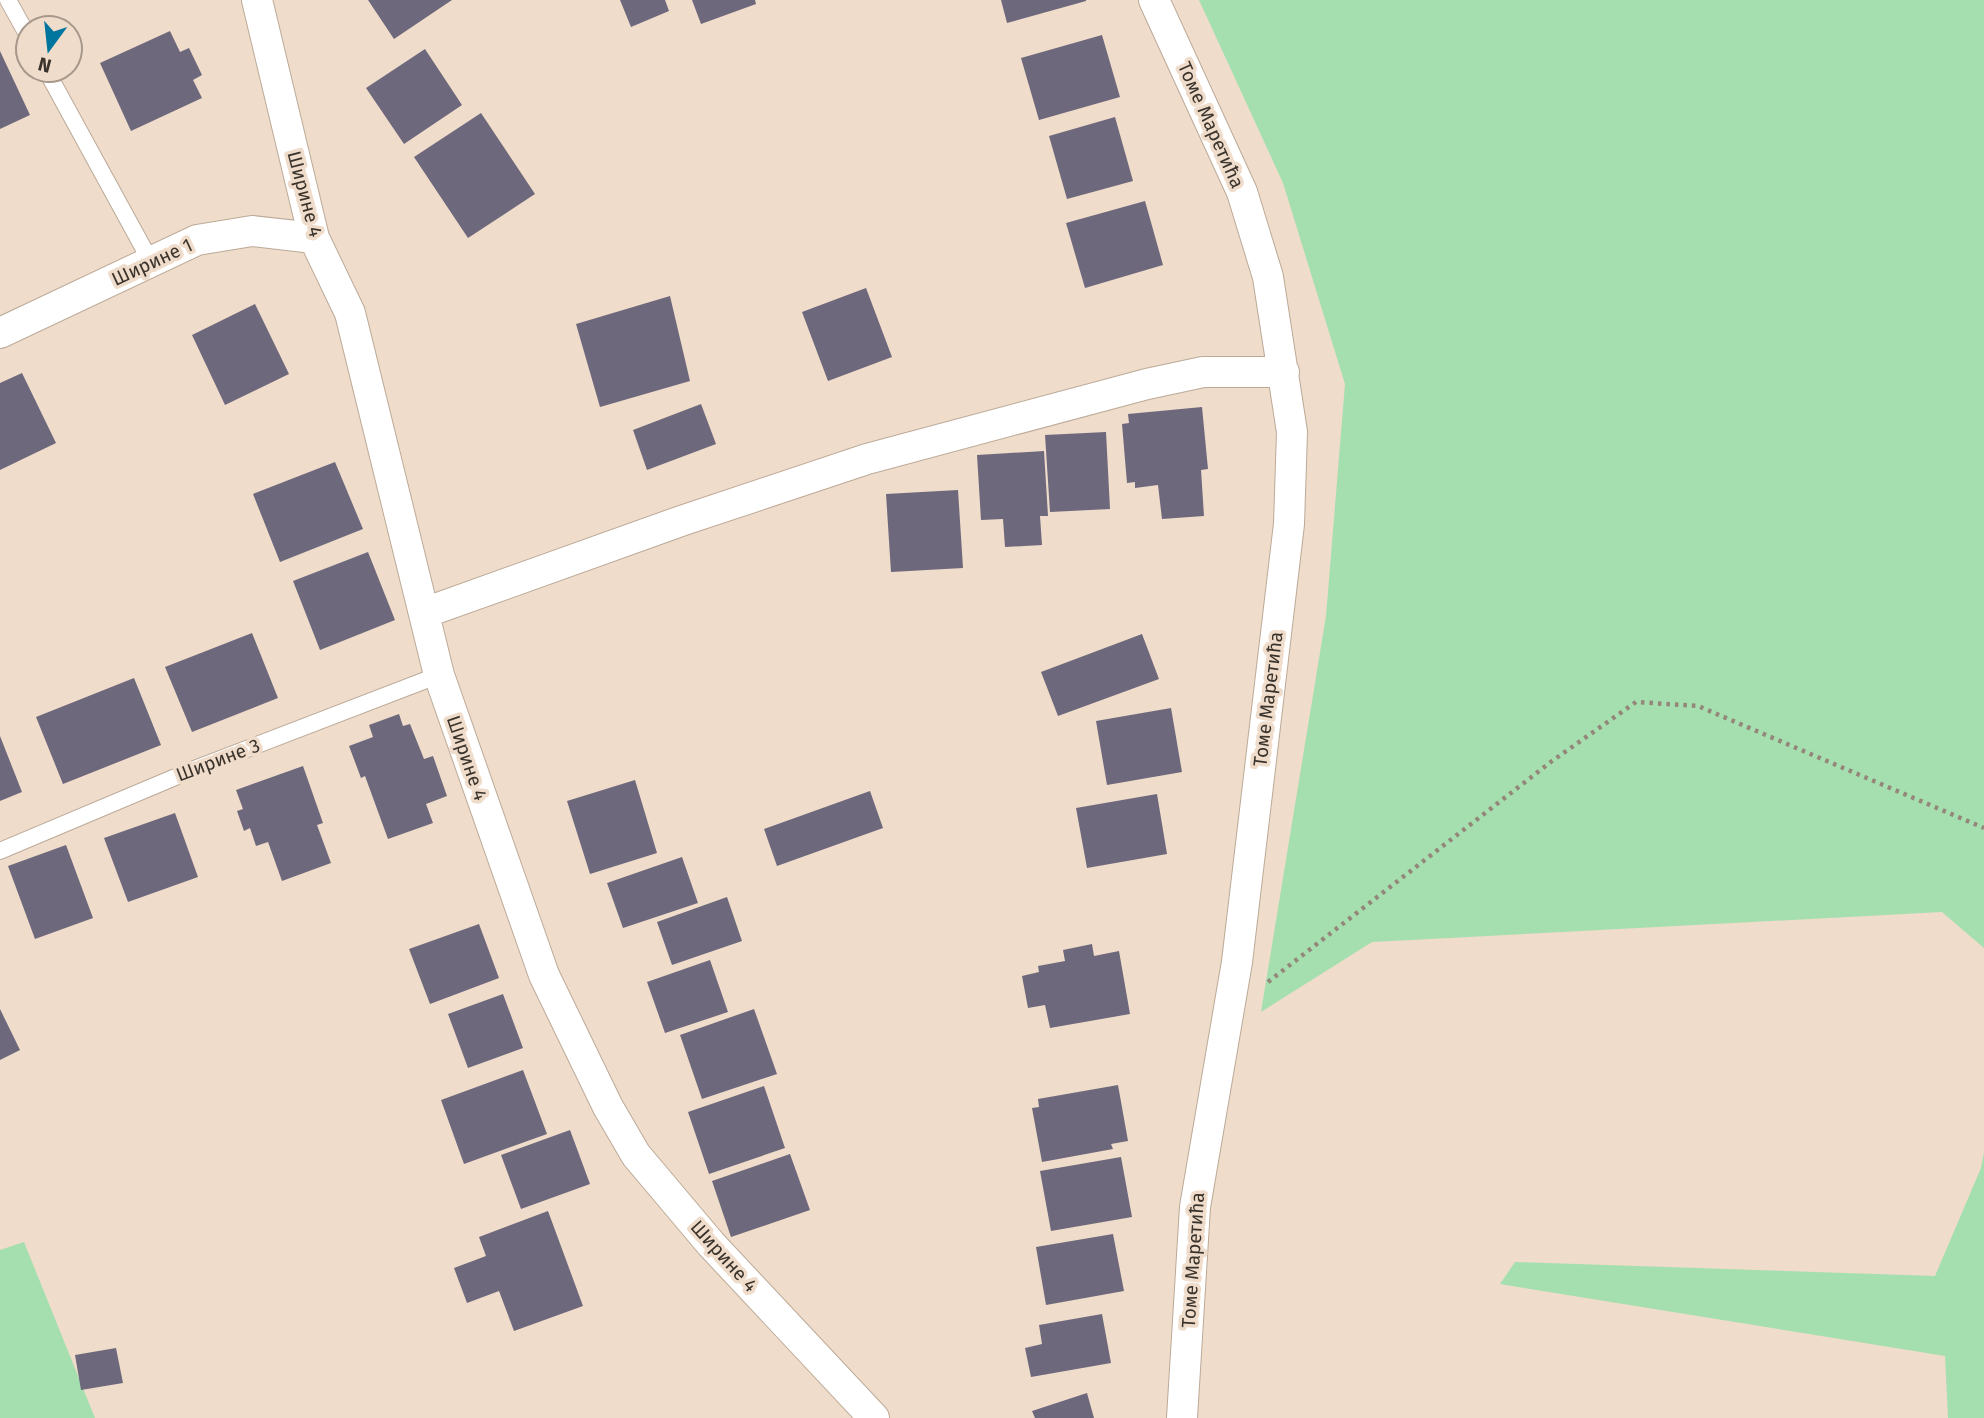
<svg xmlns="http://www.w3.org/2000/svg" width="1984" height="1418" viewBox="0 0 1984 1418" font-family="'Fira Sans',sans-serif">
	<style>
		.green { fill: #a5dfaf }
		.building { fill: #6e687d }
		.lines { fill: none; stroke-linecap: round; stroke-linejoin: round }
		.lane-casing { stroke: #bcaa99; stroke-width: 18 }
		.street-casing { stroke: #bcaa99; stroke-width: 32 }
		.path { stroke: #94877a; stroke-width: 4.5; stroke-dasharray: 3.5 5; stroke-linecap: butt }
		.lane { stroke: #fff; stroke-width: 16 }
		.street { stroke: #fff; stroke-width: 30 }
		.labels { text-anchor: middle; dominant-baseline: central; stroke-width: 7; stroke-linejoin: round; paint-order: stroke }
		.street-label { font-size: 19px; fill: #3a332c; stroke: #efdcca }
	</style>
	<rect width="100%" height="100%" fill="#efdcca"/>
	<path class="green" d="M1199,0H1984V948L1942,912L1372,942L1261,1012L1326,616L1345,384L1283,183Z
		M1984,1152V1418H1948L1945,1356L1500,1284L1515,1262L1935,1276L1981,1168Z
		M24,1242L95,1418H0V1250Z"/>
	<path class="building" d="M368,0H452L394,39Z
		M620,0H665L669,11L631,27Z
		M692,0H755L756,4L701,24Z
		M1001,0H1086V1L1007,23Z
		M170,31L180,52L189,48L202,75L193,80L202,98L131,131L100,63Z
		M1102,35L1120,97L1039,120L1021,58Z
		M425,49L462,105L404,144L366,88Z
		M0,51L30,115L0,129Z
		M481,113L535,194L468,238L414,157Z
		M1115,117L1133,181L1067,199L1049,136Z
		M1145,201L1163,265L1085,288L1066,223Z
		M866,288L892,357L828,381L802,312Z
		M670,296L690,381L600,407L576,324Z
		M255,304L289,374L225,405L192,335Z
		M22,373L56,443L0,470V383Z
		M701,404L716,444L647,470L633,430Z
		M1202,407L1208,469L1201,470L1204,516L1162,519L1158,485L1135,488V482L1127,483L1122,424L1129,423L1128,414Z
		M1106,432L1110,509L1050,512L1045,435Z
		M1044,451L1048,516H1040L1042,545L1005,547L1003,519L981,520L977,455Z
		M335,462L363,529L280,562L253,494Z
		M958,490L963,568L891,572L886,494Z
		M368,552L395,620L320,650L293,581Z
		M252,633L278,698L192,732L165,667Z
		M1142,634L1159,679L1058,716L1041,672Z
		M134,678L161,745L63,784L36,717Z
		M1171,708L1182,772L1107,785L1096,721Z
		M399,714L403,726L410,724L424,759L433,756L447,796L426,804L433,823L388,839L365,776L361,778L349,746L373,737L369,725Z
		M0,736L22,792L0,801Z
		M303,766L323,823L317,825L331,863L282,881L268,842L256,846L250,828L244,831L237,811L243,809L236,790Z
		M635,780L657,853L590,874L567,801Z
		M870,791L883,828L777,866L764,829Z
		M1157,794L1167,854L1087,868L1076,808Z
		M175,813L198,877L128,902L104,838Z
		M66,845L93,918L35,939L8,866Z
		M682,857L698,903L623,928L607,883Z
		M727,897L742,941L672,965L657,922Z
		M479,924L499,978L430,1004L409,949Z
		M1092,944L1094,956L1119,951L1130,1014L1050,1028L1045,1005L1028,1008L1022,976L1039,972L1038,966L1065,961L1063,950Z
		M710,960L728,1012L665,1033L647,982Z
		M503,994L523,1048L468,1068L448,1014Z
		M0,1009L20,1050L0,1060Z
		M754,1009L777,1074L702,1099L680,1035Z
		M523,1070L547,1134L464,1164L441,1100Z
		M1118,1085L1128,1141L1111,1144L1113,1149L1042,1162L1032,1108L1039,1107L1038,1099Z
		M764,1086L785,1148L709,1174L688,1112Z
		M570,1130L590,1184L521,1209L501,1155Z
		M790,1154L810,1210L731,1237L712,1181Z
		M1121,1157L1132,1217L1051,1231L1040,1171Z
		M548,1211L583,1306L514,1331L499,1291L467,1303L454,1268L486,1256L479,1237Z
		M1113,1234L1124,1291L1046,1305L1036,1247Z
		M1102,1314L1111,1363L1031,1377L1025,1348L1042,1344L1039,1325Z
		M116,1348L123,1383L81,1390L75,1355Z
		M1087,1393L1094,1418H1035L1032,1411Z"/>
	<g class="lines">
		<defs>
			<path id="lane" d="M8,0L28,36
				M46,70L151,262
				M0,851L192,770L439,675"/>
			<path id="street" d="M257,0L314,238L350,313L439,675L544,975L608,1107L636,1155L711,1244L874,1418
				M1154,0L1242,192L1268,277L1292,432L1289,524L1237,962L1195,1207L1182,1418
				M0,333L197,240L252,231L314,238
				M424,613L684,520L867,459L1147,384L1203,372H1284"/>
		</defs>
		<use href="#lane" class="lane-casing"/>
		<use href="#street" class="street-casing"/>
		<path class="path" d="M1268,982L1552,761L1636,702L1698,706L1984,828"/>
		<use href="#lane" class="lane"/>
		<use href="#street" class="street"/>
	</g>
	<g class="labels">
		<g class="street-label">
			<text transform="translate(1211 125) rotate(66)">Томе Маретића</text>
			<text transform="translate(305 194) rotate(75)">Ширине 4</text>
			<text transform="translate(152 262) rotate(-25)">Ширине 1</text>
			<text transform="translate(1268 699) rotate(-83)">Томе Маретића</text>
			<text transform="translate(467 758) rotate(71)">Ширине 4</text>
			<text transform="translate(218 760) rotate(-21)">Ширине 3</text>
			<text transform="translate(724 1256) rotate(48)">Ширине 4</text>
			<text transform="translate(1193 1260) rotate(-86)">Томе Маретића</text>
		</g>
	</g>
	<g transform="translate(49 49) rotate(195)"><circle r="33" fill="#efdcca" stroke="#a7988b" stroke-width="2"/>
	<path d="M0-5L12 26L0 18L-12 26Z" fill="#00759e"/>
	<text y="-10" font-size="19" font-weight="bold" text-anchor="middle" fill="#3a332c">N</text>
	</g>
</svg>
